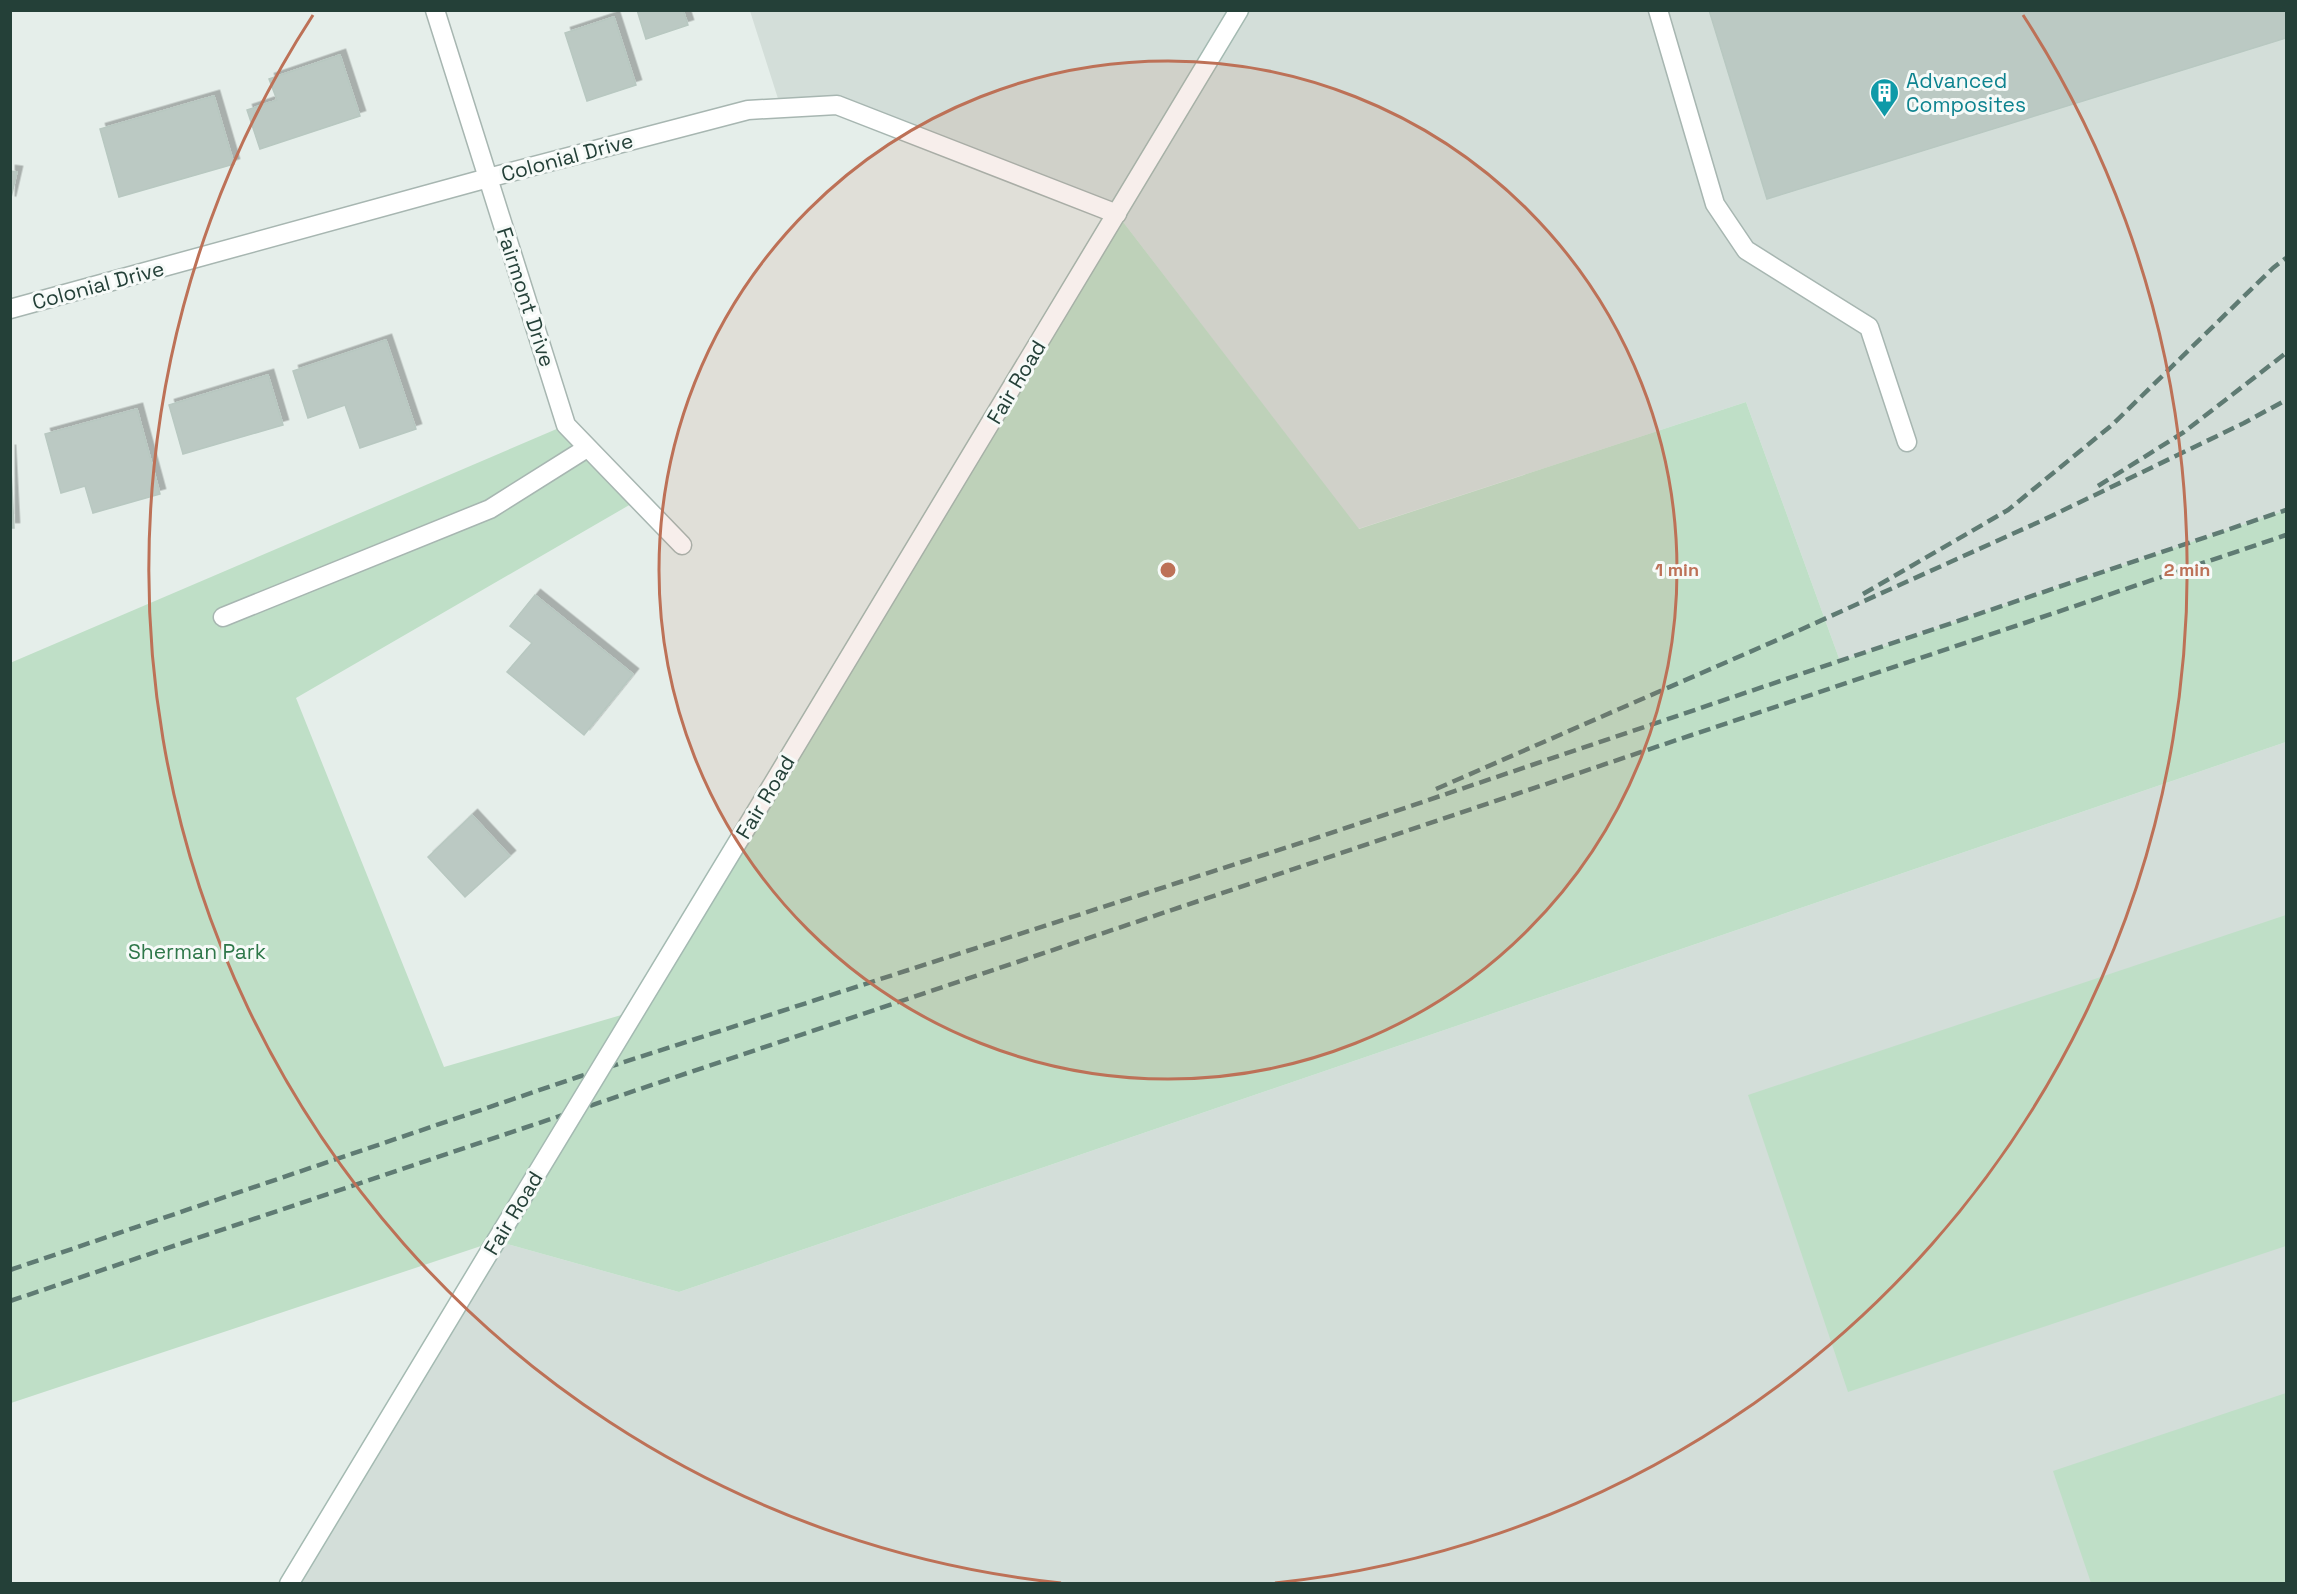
<svg xmlns="http://www.w3.org/2000/svg" width="2297" height="1594" viewBox="0 0 2297 1594" font-family="'Space Grotesk',sans-serif">
	<style>
		.built { fill: #d3ded9 }
		.green { fill: #bfdfc7 }
		.building { fill: #bbc9c3; stroke: #b8c8c1; stroke-width: 1.5; filter: url(#shadow) }
		.lines { fill: none; stroke-linecap: round; stroke-linejoin: round }
		.lane-casing { stroke: #a7b6b1; stroke-width: 21 }
		.street-casing { stroke: #a7b6b1; stroke-width: 21 }
		.secondary-casing { stroke: #a4bab2; stroke-width: 21 }
		.lane { stroke: #fff; stroke-width: 18 }
		.street { stroke: #fff; stroke-width: 18 }
		.secondary { stroke: #fff; stroke-width: 18 }
		.rail { stroke: #5f7b73; stroke-width: 4.5; stroke-dasharray: 12 6; stroke-linecap: butt }
		.secondary-bridge-casing { stroke: #a4bab2; stroke-width: 21; stroke-linecap: butt }
		.secondary-bridge { stroke: #fff; stroke-width: 18 }
		.ring { fill: none; stroke: #bd7157; stroke-width: 3 }
		.labels { text-anchor: middle; dominant-baseline: central; stroke-width: 6; stroke-linejoin: round; paint-order: stroke }
		.culture-label { font-size: 21px; fill: #0d838f; stroke: #f6faf8; text-anchor: start }
		.street-label { font-size: 21px; fill: #244038; stroke: #f6faf8 }
		.park-label { font-size: 21px; fill: #2e7749; stroke: #f6faf8 }
		.centre { fill: #bd7157; stroke: #f6faf8; stroke-width: 3 }
		.ring-label { font-size: 18px; text-anchor: middle; font-weight: bold; fill: #bd7157; stroke: #f6faf8; stroke-width: 6; stroke-linejoin: round; paint-order: stroke }
	</style>
	<defs>
		<filter id="shadow"><feDropShadow dx="5.5" dy="-5.5" stdDeviation="0" flood-color="#0004"/></filter>
	</defs>
	<rect width="100%" height="100%" fill="#e5eeea"/>
	<path class="built" d="M750,11H2286V510L1840,661L1746,402L1358,529L1117,214L837,105L781,108Z
		M2286,742V1583L289,1584L496,1241L679,1292Z"/>
	<path class="green" d="M1117,214L1359,529L1746,402L1840,661L2286,510V742L679,1292L496,1241L11,1403L10,663L566,425L638,500L296,698L444,1067L635,1011Z
		M2286,915V1246L1848,1392L1748,1095Z
		M2286,1393V1583H2091L2053,1471Z"/>
	<path class="building" d="M637,10H683L688,25L646,39Z
		M1709,10H2286V38L1767,199Z
		M614,17L636,85L587,101L565,33Z
		M340,55L360,116L260,149L247,110L277,100L269,79Z
		M214,96L234,164L119,197L100,129Z
		M10,171L17,172L10,202Z
		M386,340L416,429L360,448L345,405L308,418L293,371Z
		M268,375L283,425L183,454L169,405Z
		M137,409L160,494L93,513L85,486L61,493L45,434Z
		M10,450L14,528H10Z
		M535,595L633,674L584,735L507,672L532,643L510,626Z
		M472,815L510,856L465,897L428,857Z"/>
	<g class="lines">
		<defs>
			<path id="lane" d="M1658,10L1715,204L1746,250L1869,327L1907,442
				M223,617L490,509L587,448"/>
			<path id="street" d="M435,10L566,425L682,545
				M10,309L488,178L748,110L837,105L1117,214"/>
			<path id="secondary" d="M765,797L1239,10
				M289,1584L496,1241"/>
		</defs>
		<use href="#lane" class="lane-casing"/>
		<use href="#street" class="street-casing"/>
		<use href="#secondary" class="secondary-casing"/>
		<use href="#lane" class="lane"/>
		<use href="#street" class="street"/>
		<use href="#secondary" class="secondary"/>
		<path class="rail" d="M2098,486L2184,432L2286,353
			M1863,594L2008,510L2112,425L2273,268L2286,258
			M1436,789L1800,630L2041,521L2244,423L2286,400
			M10,1270L578,1077L1319,837L2286,510
			M10,1301L2286,535"/>
		<defs>
			<path id="secondary-bridge" d="M496,1241L765,797"/>
		</defs>
		<use href="#secondary-bridge" class="secondary-bridge-casing"/>
		<use href="#secondary-bridge" class="secondary-bridge"/>
	</g>
	<circle cx="1168" cy="570" r="509" fill="#bd7157" fill-opacity=".12"/>
	<g class="ring">
		<circle cx="1168" cy="570" r="509"/>
		<path d="M1061 1583A1019 1019 0 0 1 313 15M2023 15A1019 1019 0 0 1 1275 1583"/>
	</g>
	<defs>
		<symbol id="building-pin" viewBox="-11 -11 22 30"><path d="M0 17L-7.5 6A9.5 9.5 0 1 1 7.5 6Z" fill="#0f9aa8" stroke="#f6faf8"/><path d="M-4-6H4V6H1V3H-1V6H-4ZM-2.5-4.3h1.7v1.8h-1.7ZM.8-4.3h1.7v1.8H.8ZM-2.5-1h1.7V.8h-1.7ZM.8-1h1.7V.8H.8Z" fill="#fff"/></symbol>
	</defs>
	<g fill-rule="evenodd">
		<use href="#building-pin" x="1868" y="76" width="33" height="45"/>
	</g>
	<g class="labels">
		<g class="culture-label">
			<text x="1906" y="80">Advanced<tspan x="1906" dy="24">Composites</tspan></text>
		</g>
		<g class="street-label">
			<text transform="translate(567 157) rotate(-15)">Colonial Drive</text>
			<text transform="translate(98 285) rotate(-15)">Colonial Drive</text>
			<text transform="translate(526 297) rotate(72)">Fairmont Drive</text>
			<text transform="translate(1016 382) rotate(-59)">Fair Road</text>
			<text transform="translate(765 797) rotate(-59)">Fair Road</text>
			<text transform="translate(513 1213) rotate(-59)">Fair Road</text>
		</g>
		<g class="park-label">
			<text x="197" y="951">Sherman Park</text>
		</g>
	</g>
	<circle cx="1168" cy="570" r="9" class="centre"/>
	<g class="ring-label">
		<text x="1677" y="576">1 min</text>
		<text x="2187" y="576">2 min</text>
	</g>
	<rect width="2297" height="1594" fill="none" stroke="#244038" stroke-width="24"/>
</svg>
